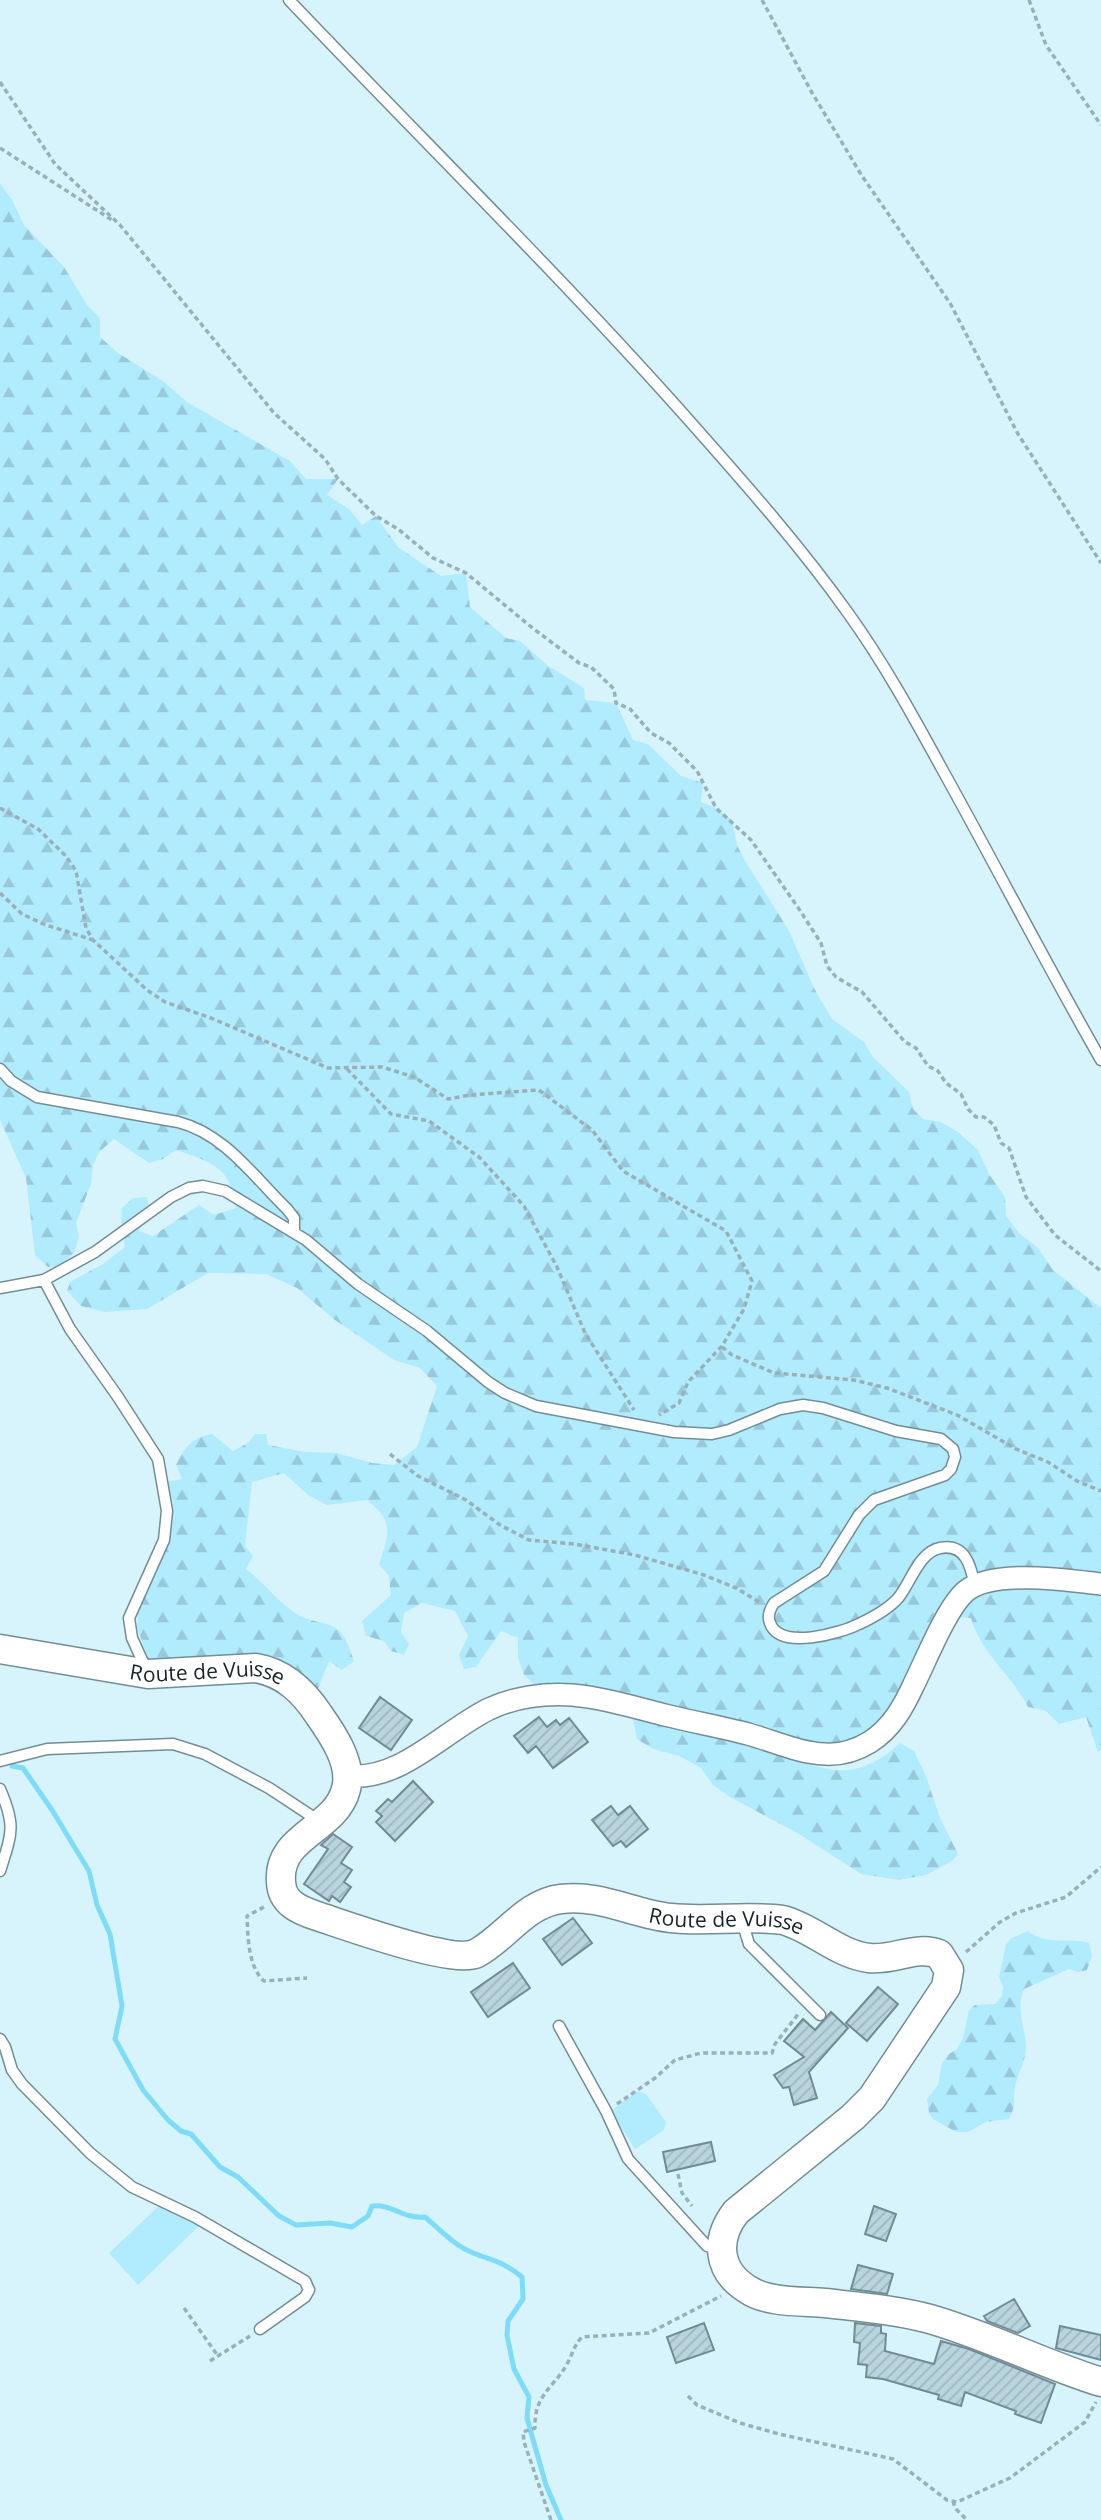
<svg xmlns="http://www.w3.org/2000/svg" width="1101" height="2520" viewBox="0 0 1101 2520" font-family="'Open Sans',sans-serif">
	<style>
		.grass { fill: #b1ebfe }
		.forest { fill: url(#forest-firs) }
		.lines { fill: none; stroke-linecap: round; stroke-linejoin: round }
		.stream { stroke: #7edcf9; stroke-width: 5 }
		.building { fill: url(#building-hatch); stroke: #718b94; stroke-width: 2 }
		.service-casing { stroke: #738d95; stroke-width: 13 }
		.minor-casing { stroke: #738d95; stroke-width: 24 }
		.tertiary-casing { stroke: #738d95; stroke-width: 31 }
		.path { stroke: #99b0b7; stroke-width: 3.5; stroke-dasharray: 5 3.5; stroke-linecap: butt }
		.service { stroke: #fff; stroke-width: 10 }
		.minor { stroke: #fff; stroke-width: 21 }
		.tertiary { stroke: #fff; stroke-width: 28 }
		.labels { text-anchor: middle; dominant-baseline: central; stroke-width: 6; stroke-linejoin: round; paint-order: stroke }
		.street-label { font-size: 21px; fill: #192427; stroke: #d7f4fd }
	</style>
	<defs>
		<pattern id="forest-firs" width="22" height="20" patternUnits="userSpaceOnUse" patternTransform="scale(1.75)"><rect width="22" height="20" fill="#b1ebfe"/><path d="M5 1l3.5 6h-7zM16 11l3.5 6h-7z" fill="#98c9da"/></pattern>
		<pattern id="building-hatch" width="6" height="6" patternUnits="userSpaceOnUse" patternTransform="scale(1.75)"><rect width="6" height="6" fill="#b8d4dd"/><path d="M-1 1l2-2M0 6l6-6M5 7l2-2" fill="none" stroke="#9eb6be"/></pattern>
	</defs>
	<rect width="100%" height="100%" fill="#d7f4fd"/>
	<path class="grass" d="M638,2091L646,2094L666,2122L664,2130L635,2149L611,2111Z
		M161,2204L200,2225L138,2285L109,2253Z"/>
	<path class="forest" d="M0,183L12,200L24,225L64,267L87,305L100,318V337L118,353L163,381L187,402L290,461L306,479H338L327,495L349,509L362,525L376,516L398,547L441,576L466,573L470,607L506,638L520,641L547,665L584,688L585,700L616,703L633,740L648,744L681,776L703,783L701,802L716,808L732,820L737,845L744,859L788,929L815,990L832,1019L864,1042L873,1057L909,1092L913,1109L923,1119L941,1122L958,1132L978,1150L989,1174L1005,1197L1006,1216L1019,1233L1038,1248L1053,1270L1101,1308V1750L1098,1752L1086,1717L1059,1724L1046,1711L1028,1707C1012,1675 981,1654 971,1618L942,1616L901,1699L862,1739L816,1758L812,1765C848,1777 873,1768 900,1743L914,1751L926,1776L940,1818L958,1854L952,1861L926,1875L899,1880L861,1874L799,1834L730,1797L713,1785L701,1768L679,1756L653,1749L637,1739L631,1708L538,1688L524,1675L518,1658V1638L501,1631L476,1667L464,1669L459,1655L468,1636L455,1611L422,1603L404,1613L401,1632L409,1644L404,1655L391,1651L384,1641L366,1636L362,1621L391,1595L389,1576L379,1564C389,1534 395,1522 367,1500L327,1505L308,1495L284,1473L252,1482L245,1546L253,1556L246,1569C265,1583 279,1604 300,1616C311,1622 326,1622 336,1628C346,1634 350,1651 354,1661L342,1670L329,1661L316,1694L300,1679L151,1668L137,1627L138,1612L170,1529L173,1505L168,1482L182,1479L176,1465C185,1447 192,1437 212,1434L233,1451L248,1443L255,1434H266L268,1445L305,1452L336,1453L372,1463L394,1465L417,1447L437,1386L420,1368L394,1360L335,1320L297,1288L266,1274L208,1273L147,1309L105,1312L81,1306L67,1291L70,1282L103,1264L125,1247L121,1229L122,1208L133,1198L147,1197L149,1211L139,1231L153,1236L199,1205L214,1215L236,1208C230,1166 213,1163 176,1150L163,1159L149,1163L114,1139L99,1152L93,1165L91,1184L76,1223L79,1237L74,1253L60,1266L48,1267L35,1255L26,1178L0,1120Z
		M1028,1931C1045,1946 1068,1937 1089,1943L1092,1956L1087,1970L1078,1972L1069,1969L1024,1989C1016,2009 1024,2024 1026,2044C1027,2061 1018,2071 1015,2087C1013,2099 1016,2108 1009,2119L986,2122L968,2132H956L933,2119L929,2113L927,2099L938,2085L942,2063L949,2054L957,2049L963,2038L969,2010L975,2005L995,2004L1002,1996L1003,1987L999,1977L1006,1945L1010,1939Z"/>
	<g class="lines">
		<path class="stream" d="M12,1766L23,1768L52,1810L89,1871L97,1905L110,1934L122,2006L115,2039L143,2090L168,2120L181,2131L191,2134L220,2167L238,2177L279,2216L296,2225L330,2223L352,2227L368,2216L372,2206C394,2204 401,2219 425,2217C439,2229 454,2245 471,2252C492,2261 503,2261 522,2277L523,2299L508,2321L507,2335L514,2369L529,2397L527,2418L532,2436L546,2485L561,2520"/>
	</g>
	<path class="building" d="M380,1697L412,1720L391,1750L359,1728Z
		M539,1717L547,1727L556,1720L560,1725L569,1718L588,1742L553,1768L536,1746L528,1753L514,1736Z
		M413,1781L433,1802L395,1841L376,1822L382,1816L376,1811L388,1799L392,1802Z
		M611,1806L618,1815L630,1806L648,1829L626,1847L621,1841L613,1846L592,1820Z
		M333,1834L352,1847L341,1863L352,1870L344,1882L351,1887L340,1902L332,1896L329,1901L304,1884L328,1849L321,1845Z
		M573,1918L592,1943L562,1965L543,1939Z
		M513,1963L530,1988L488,2017L471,1992Z
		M878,1987L898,2004L867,2041L846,2023Z
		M831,2012L848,2028L809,2072L817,2098L794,2105L789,2087L783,2088L774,2075L804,2057L784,2041L803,2019L815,2030Z
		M711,2142L715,2161L667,2172L663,2152Z
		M874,2206L896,2214L886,2241L865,2234Z
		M858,2265L893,2274L887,2294L851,2289Z
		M1014,2299L1030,2326L1018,2333L987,2321L984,2316Z
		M704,2323L714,2350L676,2363L667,2337Z
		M855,2323L881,2326V2333L886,2334L885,2351L934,2364L941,2341L969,2349L1055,2384L1041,2423L1015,2414L1016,2411L965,2392L961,2406L938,2399L939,2395L883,2379L866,2377L867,2365L858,2364L860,2343L854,2342Z
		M1060,2326L1101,2335V2360L1056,2348Z"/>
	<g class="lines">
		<defs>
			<path id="service" d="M289,0C424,142 564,279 694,426C748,487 801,547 848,613C884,663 913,716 942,769C996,866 1046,964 1101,1060
				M0,1069L11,1081L37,1097L178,1122C225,1134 254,1177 287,1209L294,1218V1232
				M44,1280L70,1329L118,1397L158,1459L167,1511L164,1540L129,1618L132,1638L147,1671
				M0,1288L44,1280L95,1252L171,1197L189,1188L203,1186L225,1191L306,1240L358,1284L427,1331L488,1382L505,1393L536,1406L674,1432L712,1434L729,1430L780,1409L803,1405L823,1408L896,1431L941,1439L953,1449L955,1457L951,1469L945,1475L874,1500L859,1515L824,1571L774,1603C770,1609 767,1616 770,1623C780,1651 841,1633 859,1624C874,1617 889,1609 899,1597C911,1582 919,1552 940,1548C966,1543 971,1567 975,1586
				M0,1761L47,1749L173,1744L205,1754L269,1788L319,1821
				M0,1789C16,1826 12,1833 0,1871
				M742,1921L749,1944L820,2015
				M559,2026L606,2111L628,2159L707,2246L721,2251
				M0,2039L5,2047L12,2070L22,2084L90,2153L132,2187L195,2217L305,2281L309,2290L305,2297L260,2329"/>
			<path id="minor" d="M348,1776C401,1781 444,1731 489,1709C514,1697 545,1693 572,1695C604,1698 634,1707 665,1715C693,1722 721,1727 748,1734C773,1741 799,1753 825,1754C841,1755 857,1750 870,1742C892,1728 904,1706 914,1684C926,1660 947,1607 966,1591C994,1569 1067,1580 1101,1584"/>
			<g id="tertiary">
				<path id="s1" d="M0,1649L148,1674L256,1668C285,1673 304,1692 319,1715C333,1735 353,1764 346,1789C336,1830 277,1835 281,1882C282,1903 299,1910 317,1916C345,1925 454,1965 477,1953C506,1937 526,1903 561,1899C601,1894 633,1914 671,1918C708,1922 746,1915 783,1920C813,1928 837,1954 869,1958C892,1961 917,1945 939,1954L949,1970L946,1987L872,2098L853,2117L736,2212C715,2239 717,2270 747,2289C767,2303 801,2301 825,2303C860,2307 897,2310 930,2319C989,2336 1043,2364 1101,2382"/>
			</g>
		</defs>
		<use href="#service" class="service-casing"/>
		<use href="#minor" class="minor-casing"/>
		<use href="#tertiary" class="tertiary-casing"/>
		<path class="path" d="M762,0L811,91L862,176L950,303L1018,434L1101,563
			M1029,0L1046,45L1101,125
			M0,82L55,164L120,225L274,413L325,459L338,479L376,516L398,529L433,558L466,573L530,626L579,663L591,667L614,689L616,703L630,709L651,733L669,743L697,771L716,808L751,840L799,909L821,943L827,966L836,977L862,992L905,1042L916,1048L928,1066L938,1071L946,1083L961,1094L968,1109L976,1117H984L994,1125L1001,1143L1009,1148L1026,1197L1055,1235L1101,1271
			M0,148L112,220
			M0,808L38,829L66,856L76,871L86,928L93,940L147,990L165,1002L211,1018L328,1068L382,1067L414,1077L448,1099L470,1095L539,1090L592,1130L623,1171L726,1231L752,1281L744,1309L722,1346L688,1382L679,1403L659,1415
			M0,893L22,914L46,925L93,940
			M347,1069L391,1114L429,1121L479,1157L524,1206L557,1267L585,1333L634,1410
			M722,1347L732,1355L774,1373L854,1380L887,1388L957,1415L1016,1449L1048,1462L1077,1481L1101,1491
			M390,1454L418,1476L466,1500L500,1525L529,1540L574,1544L635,1555L704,1575L736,1588L759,1602
			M264,1907L247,1916C248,1937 248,1967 264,1981L307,1978
			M966,1952L1000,1922L1016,1913L1066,1897L1101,1867
			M617,2104L655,2078L675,2060L701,2053H772L775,2044L799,2013
			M678,2174L682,2193L692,2206
			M184,2308L218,2356
			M210,2361L250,2336
			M688,2396L697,2405L740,2423L779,2434L893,2459L947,2500L957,2502L1010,2478L1085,2422L1096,2402
			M953,2501L955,2508L967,2520
			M551,2520L524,2442L523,2432L535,2428C534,2396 551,2390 566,2366C572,2356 574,2345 582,2337L649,2333L721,2296"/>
		<use href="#service" class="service"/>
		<use href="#minor" class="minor"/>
		<use href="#tertiary" class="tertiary"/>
	</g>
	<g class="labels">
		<g class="street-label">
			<text stroke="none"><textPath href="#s1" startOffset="210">Route de Vuisse</textPath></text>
			<text stroke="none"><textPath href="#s1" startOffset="1027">Route de Vuisse</textPath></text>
		</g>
	</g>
</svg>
